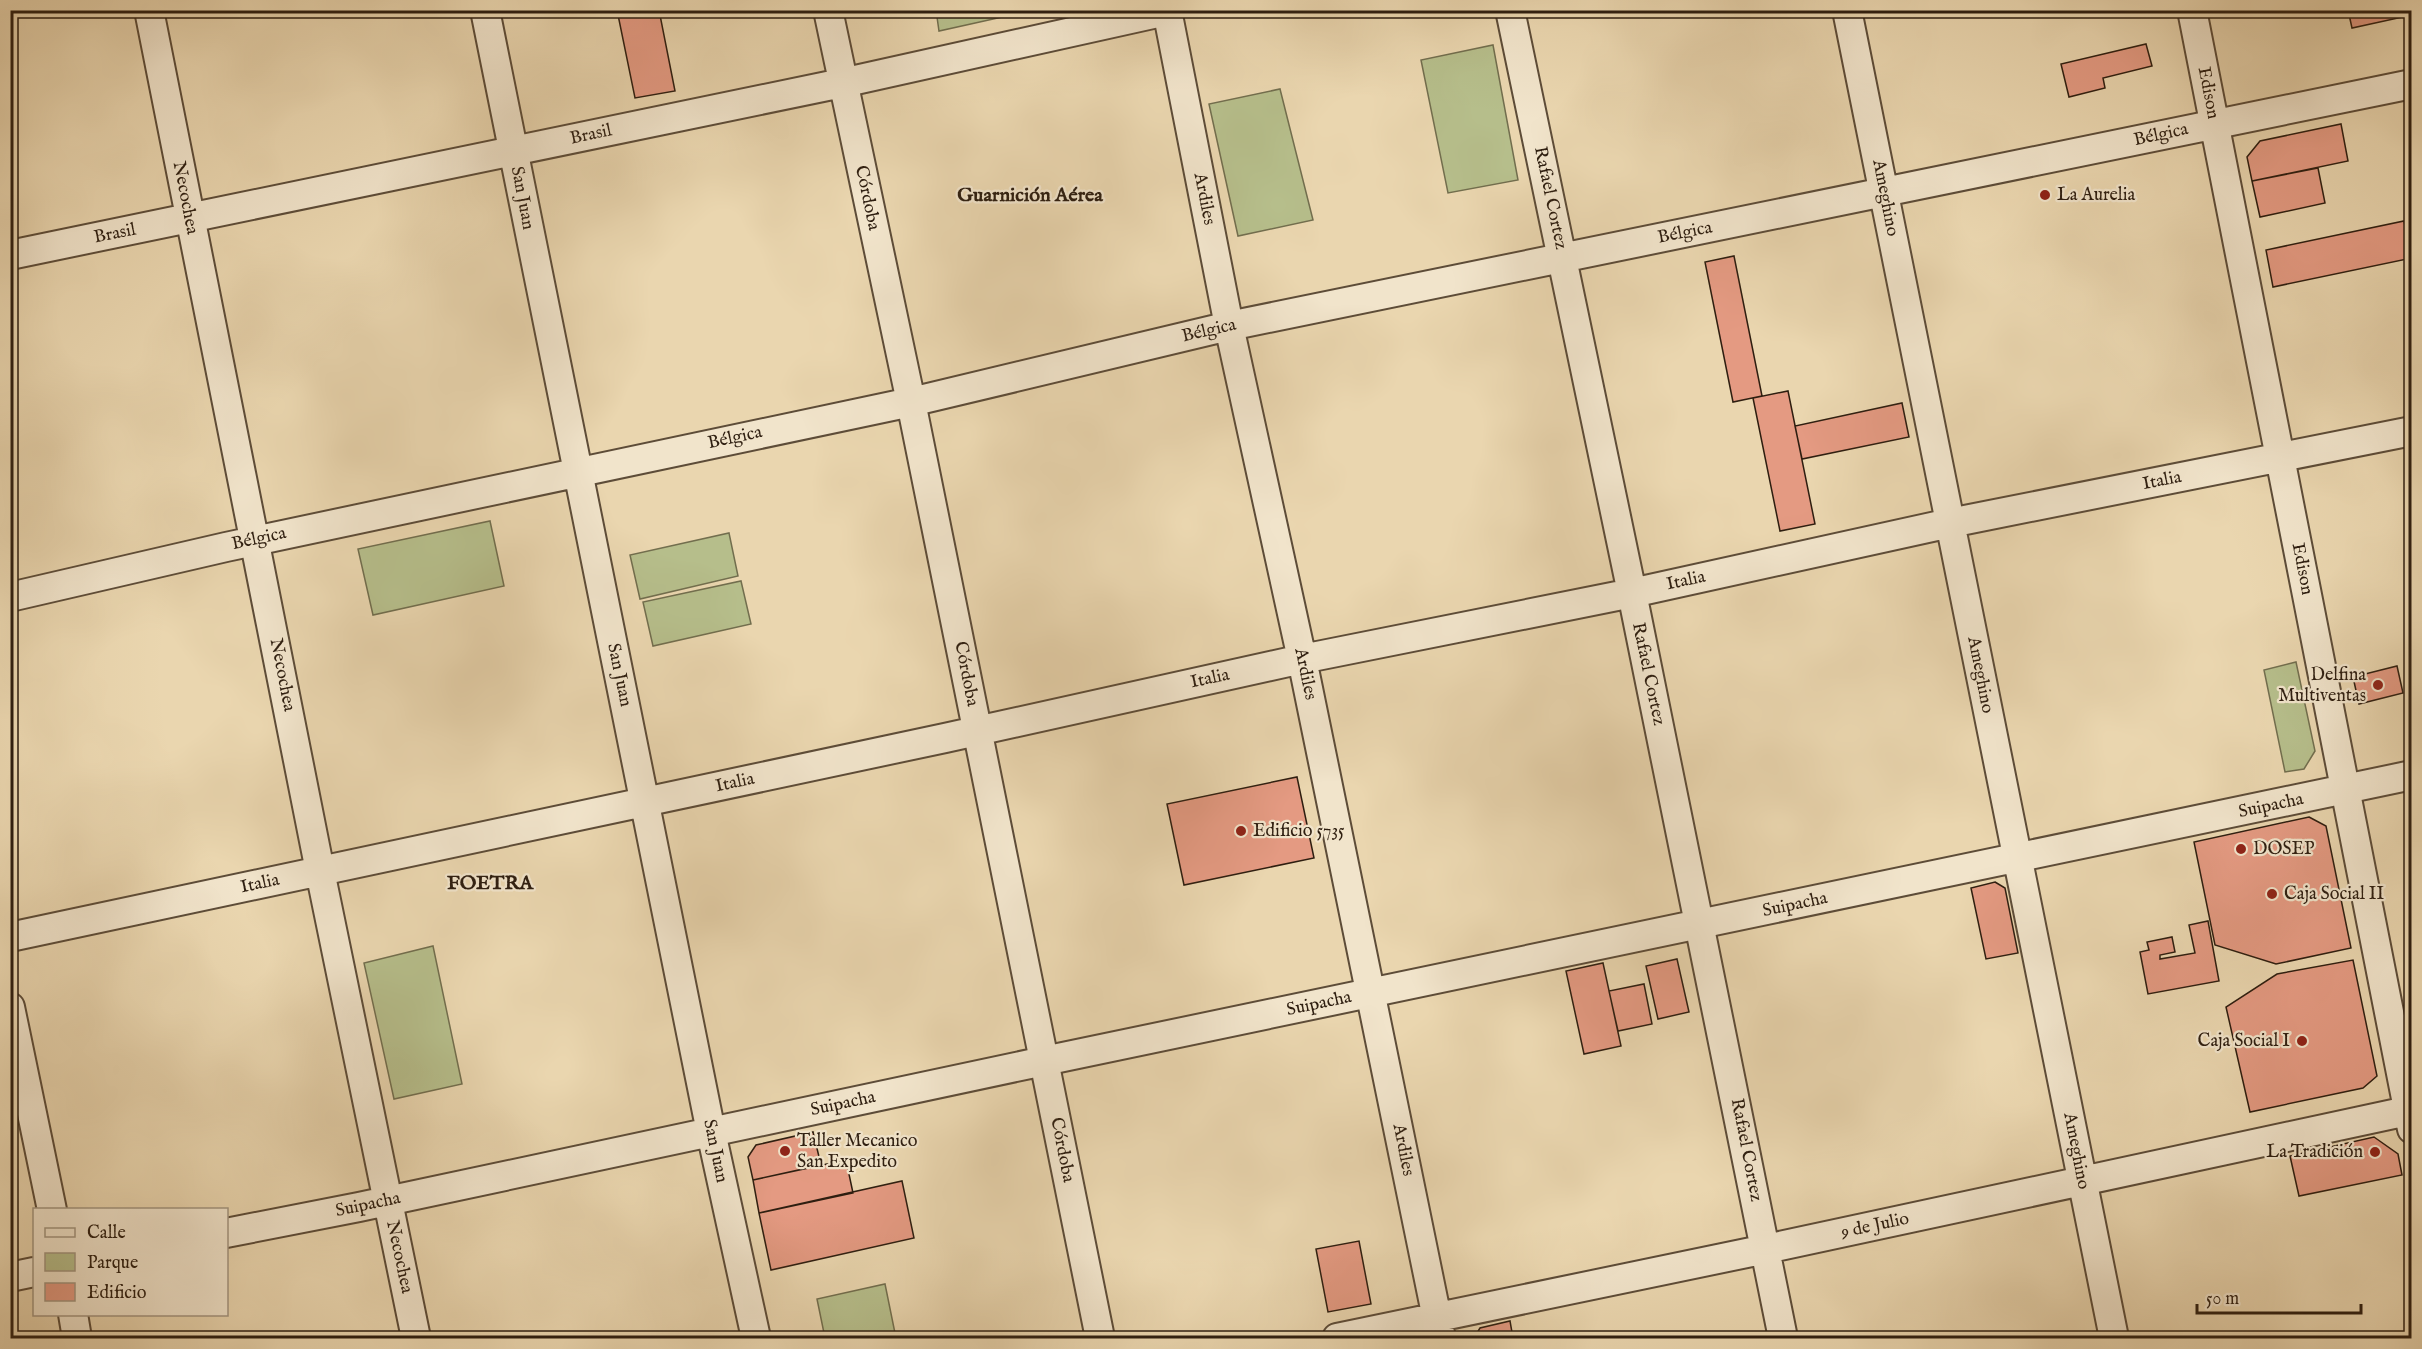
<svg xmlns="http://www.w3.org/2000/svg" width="2422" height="1349" viewBox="0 0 2422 1349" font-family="'IM FELL English',serif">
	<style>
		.green { fill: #b6be8b; stroke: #726e4e; stroke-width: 1.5 }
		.building { fill: #e49a82; stroke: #2e1e10; stroke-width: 1.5 }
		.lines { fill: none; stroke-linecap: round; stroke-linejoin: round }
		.minor-casing { stroke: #5d4c38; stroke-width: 32 }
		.minor { stroke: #f1e4cb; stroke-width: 28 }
		.poi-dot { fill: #8f2418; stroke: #f1e4cb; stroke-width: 2 }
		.labels { text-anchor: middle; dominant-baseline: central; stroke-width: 4.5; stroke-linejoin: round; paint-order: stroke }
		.street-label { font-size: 18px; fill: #2e1e10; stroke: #f1e4cb }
		.poi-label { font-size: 18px; fill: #2e1e10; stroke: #f1e4cb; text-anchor: start }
		.neighbourhood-label { font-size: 20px; font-weight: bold; fill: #2e1e10; stroke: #f1e4cb }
	</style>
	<rect width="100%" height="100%" fill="#ead6af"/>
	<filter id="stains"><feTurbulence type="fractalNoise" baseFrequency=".00333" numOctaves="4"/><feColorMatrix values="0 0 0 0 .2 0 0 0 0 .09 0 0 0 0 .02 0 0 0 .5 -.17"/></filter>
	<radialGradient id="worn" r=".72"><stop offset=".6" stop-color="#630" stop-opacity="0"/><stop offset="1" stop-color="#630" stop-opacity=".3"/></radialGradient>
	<path class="green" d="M936,10H1029V11L939,31Z
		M1493,45L1518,180L1448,193L1421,60Z
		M1280,89L1313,220L1238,236L1209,104Z
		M490,521L504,586L373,615L358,549Z
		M729,533L738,576L640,599L630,555Z
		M741,581L751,624L653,646L643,602Z
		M2296,662L2315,751L2304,769L2285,772L2264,670Z
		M433,946L462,1084L394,1099L364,963Z
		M885,1284L896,1338H825L817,1299Z"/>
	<path class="building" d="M617,10H659L675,91L635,98Z
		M2348,10H2412V15L2352,28Z
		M2146,44L2152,66L2103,78L2105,88L2069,97L2061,64Z
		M2341,124L2348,161L2252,181L2247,157L2260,141Z
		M2318,168L2325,203L2260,217L2252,181Z
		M2404,221L2412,258L2273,287L2266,250Z
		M1734,256L1762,396L1733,402L1705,262Z
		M1788,391L1815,524L1780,531L1753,398Z
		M1902,403L1909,437L1802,459L1795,426Z
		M2397,666L2403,693L2359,704L2353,677Z
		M1297,777L1314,858L1184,885L1167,804Z
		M2309,817L2326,826L2351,948L2276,964L2215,945L2194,842Z
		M1995,882L2005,888L2018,953L1986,959L1971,888Z
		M2208,921L2219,981L2148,994L2140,952L2149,950L2147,942L2172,937L2175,952L2160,955V959L2195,953L2189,925Z
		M1677,959L1689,1012L1658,1019L1646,966Z
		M2353,960L2377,1076L2363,1088L2250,1112L2226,1007L2277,974Z
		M1603,963L1621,1046L1584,1054L1566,971Z
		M1644,984L1652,1024L1618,1031L1609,991Z
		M813,1132L821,1165L753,1180L748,1157L756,1145Z
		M2374,1137L2398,1154L2402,1175L2299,1196L2290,1156Z
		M846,1160L853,1193L759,1213L753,1180Z
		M902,1181L914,1238L771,1270L759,1213Z
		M1359,1241L1371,1304L1328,1312L1316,1249Z
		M1510,1321L1513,1338H1474L1480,1328Z"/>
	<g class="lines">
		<defs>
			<path id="minor" d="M149,10L320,871L416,1338
				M485,10L711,1132L756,1338
				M828,10L911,402L1100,1338
				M1167,10L1229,326L1302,659L1441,1338
				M1510,10L1632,593L1783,1338
				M1847,10L2114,1338
				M2192,10L2412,1129
				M10,255L842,83L1171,10
				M10,597L226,547L911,402L1229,326L2412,84
				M10,937L945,738L1302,659L1632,593L1950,523L2412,431
				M10,1007L52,1210
				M226,1233L359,1207L1044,1061L2412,775
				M10,1277L34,1272
				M73,1314L77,1338
				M1337,1338L1766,1249L2412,1110"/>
		</defs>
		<use href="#minor" class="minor-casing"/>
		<use href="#minor" class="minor"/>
	</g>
	<g class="poi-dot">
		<circle cx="2045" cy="195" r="6"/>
		<circle cx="2378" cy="685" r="6"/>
		<circle cx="1241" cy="831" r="6"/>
		<circle cx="2241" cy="849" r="6"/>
		<circle cx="2272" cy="894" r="6"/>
		<circle cx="2302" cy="1041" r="6"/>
		<circle cx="785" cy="1151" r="6"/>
		<circle cx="2375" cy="1152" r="6"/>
	</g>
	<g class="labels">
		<g class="street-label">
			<text transform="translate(2208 93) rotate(79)">Edison</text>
			<text transform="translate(591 135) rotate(-12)">Brasil</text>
			<text transform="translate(2161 135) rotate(-12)">Bélgica</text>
			<text transform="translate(185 198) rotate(79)">Necochea</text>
			<text transform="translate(522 198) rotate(79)">San Juan</text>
			<text transform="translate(867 198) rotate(78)">Córdoba</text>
			<text transform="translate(1550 198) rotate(78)">Rafael Cortez</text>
			<text transform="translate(1885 198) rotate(79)">Ameghino</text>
			<text transform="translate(1204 199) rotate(79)">Ardiles</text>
			<text transform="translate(1685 233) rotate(-11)">Bélgica</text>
			<text transform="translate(115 234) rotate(-11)">Brasil</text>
			<text transform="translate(1209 331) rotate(-13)">Bélgica</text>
			<text transform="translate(735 438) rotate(-12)">Bélgica</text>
			<text transform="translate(2162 481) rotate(-11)">Italia</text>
			<text transform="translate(259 539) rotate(-12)">Bélgica</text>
			<text transform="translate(2302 569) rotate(79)">Edison</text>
			<text transform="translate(1686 581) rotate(-12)">Italia</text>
			<text transform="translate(966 674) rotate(79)">Córdoba</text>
			<text transform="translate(1305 674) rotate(78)">Ardiles</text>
			<text transform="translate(1648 674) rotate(78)">Rafael Cortez</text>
			<text transform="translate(282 675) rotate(79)">Necochea</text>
			<text transform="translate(619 675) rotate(78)">San Juan</text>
			<text transform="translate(1980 675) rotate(79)">Ameghino</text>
			<text transform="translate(1210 679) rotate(-12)">Italia</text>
			<text transform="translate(735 783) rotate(-12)">Italia</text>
			<text transform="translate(2271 806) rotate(-12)">Suipacha</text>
			<text transform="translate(260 884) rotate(-12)">Italia</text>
			<text transform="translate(1795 905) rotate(-12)">Suipacha</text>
			<text transform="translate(1319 1004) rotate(-12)">Suipacha</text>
			<text transform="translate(843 1104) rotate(-12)">Suipacha</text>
			<text transform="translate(1062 1150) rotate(79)">Córdoba</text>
			<text transform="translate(1403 1150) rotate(79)">Ardiles</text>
			<text transform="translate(1746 1150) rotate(79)">Rafael Cortez</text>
			<text transform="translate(715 1151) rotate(78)">San Juan</text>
			<text transform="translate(2076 1151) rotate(79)">Ameghino</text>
			<text transform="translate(368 1205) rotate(-12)">Suipacha</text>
			<text transform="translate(1875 1226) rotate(-12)">9 de Julio</text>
			<text transform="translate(399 1257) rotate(78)">Necochea</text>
		</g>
		<g class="poi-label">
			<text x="2057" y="195">La Aurelia</text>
			<text x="2366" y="675" text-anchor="end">Delfina<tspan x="2366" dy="21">Multiventas</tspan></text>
			<text x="1253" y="831">Edificio 5735</text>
			<text x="2253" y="849">DOSEP</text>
			<text x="2284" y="894">Caja Social II</text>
			<text x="2290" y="1041" text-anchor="end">Caja Social I</text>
			<text x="797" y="1141">Taller Mecanico<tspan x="797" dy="21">San Expedito</tspan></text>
			<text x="2363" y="1152" text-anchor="end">La Tradición</text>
		</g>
		<g class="neighbourhood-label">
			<text x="1030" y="195">Guarnición Aérea</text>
			<text x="490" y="883">FOETRA</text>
		</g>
	</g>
	<rect width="2422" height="1349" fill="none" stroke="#ead6af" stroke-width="36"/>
	<rect x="12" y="12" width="2398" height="1325" fill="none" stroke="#2e1e10" stroke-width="3"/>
	<rect x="18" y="18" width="2386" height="1313" fill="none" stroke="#2e1e10" stroke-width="1.5"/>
	<rect x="33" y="1208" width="195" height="108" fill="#f1e4cb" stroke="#a39580" stroke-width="1.5"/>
	<rect x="45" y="1228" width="30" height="9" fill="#f1e4cb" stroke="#a39580" stroke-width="1.5"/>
	<text x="87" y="1238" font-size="18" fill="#2e1e10">Calle</text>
	<rect x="45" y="1253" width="30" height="18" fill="#b6be8b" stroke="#a39580" stroke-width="1.5"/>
	<text x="87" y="1268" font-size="18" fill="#2e1e10">Parque</text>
	<rect x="45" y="1283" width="30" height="18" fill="#e49a82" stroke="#a39580" stroke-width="1.5"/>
	<text x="87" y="1298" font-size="18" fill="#2e1e10">Edificio</text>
	<path d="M2197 1304v9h164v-9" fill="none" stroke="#2e1e10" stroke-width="3"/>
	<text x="2206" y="1304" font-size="18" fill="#2e1e10" stroke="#f1e4cb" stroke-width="4.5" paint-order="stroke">50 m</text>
	<rect width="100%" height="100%" filter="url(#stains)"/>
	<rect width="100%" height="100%" fill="url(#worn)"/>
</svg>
